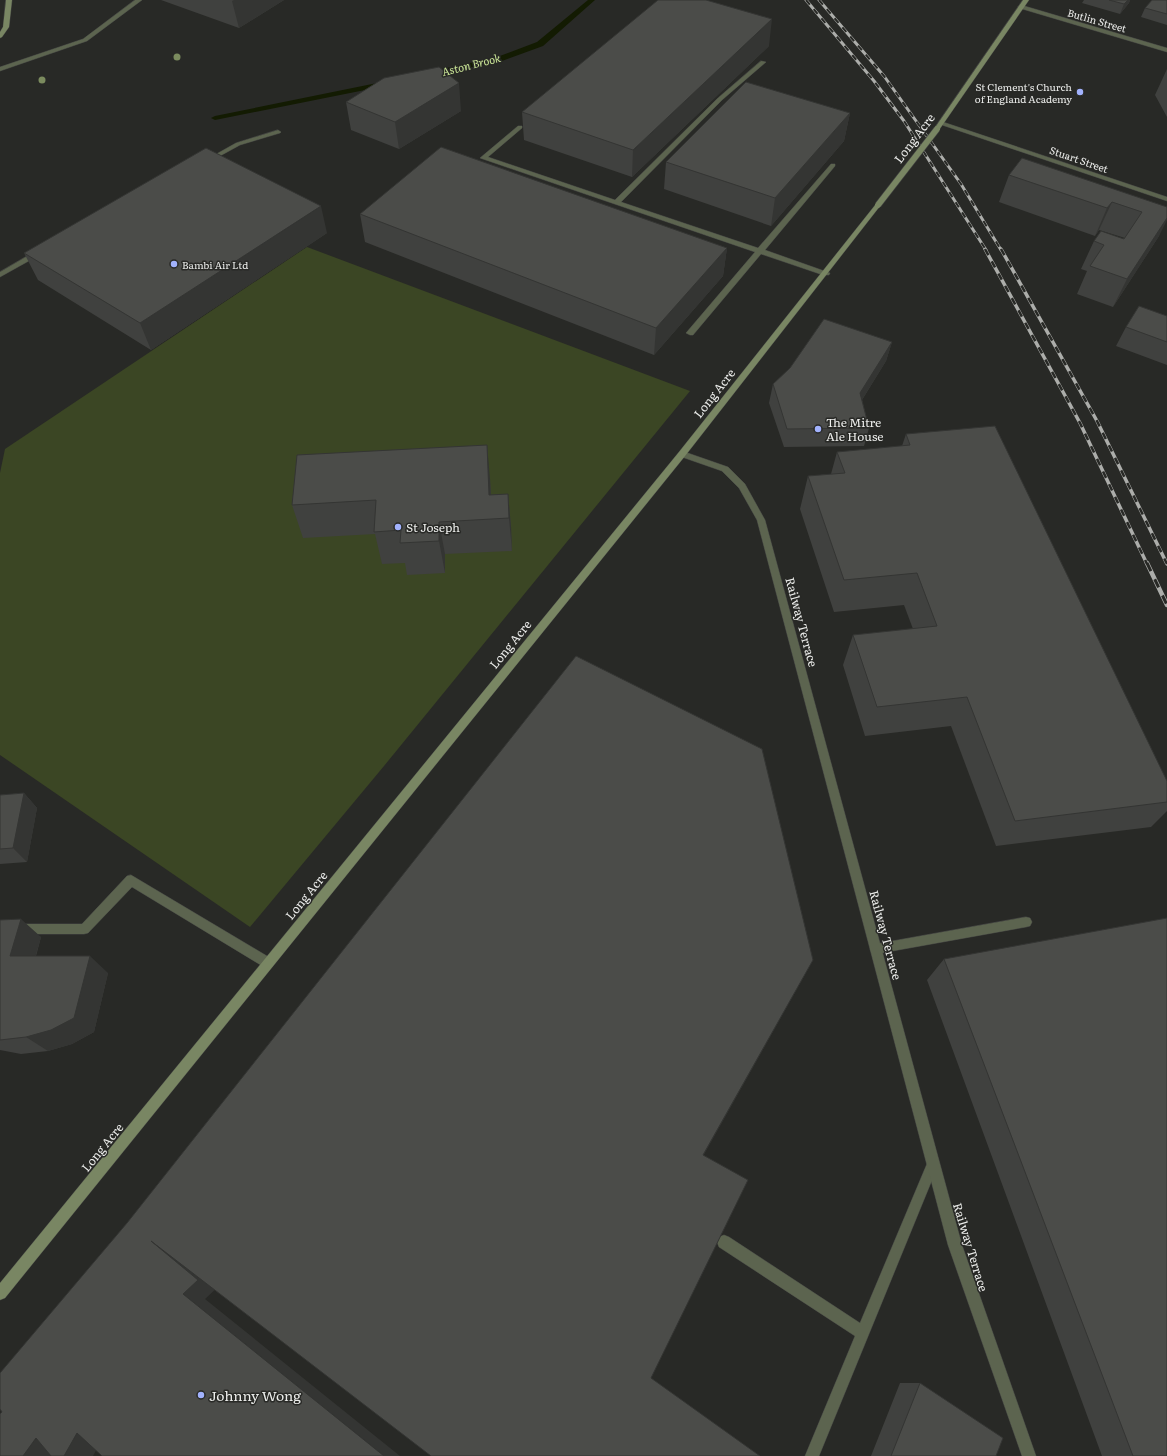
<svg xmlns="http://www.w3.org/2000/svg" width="1167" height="1456" viewBox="0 0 1167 1456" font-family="Literata,serif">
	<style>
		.green { fill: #3b4624 }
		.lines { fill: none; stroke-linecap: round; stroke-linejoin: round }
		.stream { fill: #131b02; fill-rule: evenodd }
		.lane-casing { stroke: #434442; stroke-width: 1 }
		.street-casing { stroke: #434442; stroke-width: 1 }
		.secondary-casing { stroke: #434442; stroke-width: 1 }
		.lane { fill: #5c644f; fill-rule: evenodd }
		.street { fill: #5c644f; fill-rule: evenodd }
		.secondary { fill: #798663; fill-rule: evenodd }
		.rail-far2-casing { stroke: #acadaa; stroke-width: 3 }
		.rail-far1-casing { stroke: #acadaa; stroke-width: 3.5 }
		.rail-casing { stroke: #acadaa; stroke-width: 4.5 }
		.rail-far2 { stroke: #282926; stroke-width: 2; stroke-dasharray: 6; stroke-linecap: butt }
		.rail-far1 { stroke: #282926; stroke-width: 2.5; stroke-dasharray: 7; stroke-linecap: butt }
		.rail { stroke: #282926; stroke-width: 3; stroke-dasharray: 9; stroke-linecap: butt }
		.secondary-bridge-casing { stroke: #434442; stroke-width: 7; stroke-linecap: butt }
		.secondary-bridge { stroke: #798663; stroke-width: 6 }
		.tree { fill: #7b8b5e }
		.wall { fill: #40413f }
		.shaded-wall { fill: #343533 }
		.building { fill: #4b4c49; stroke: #343533 }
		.poi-dot { fill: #a2b2fd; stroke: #282926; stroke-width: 1.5 }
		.labels { text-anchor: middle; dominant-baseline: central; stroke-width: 3; stroke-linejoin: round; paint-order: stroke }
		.far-street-label { font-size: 10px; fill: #ecedeb; stroke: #282926 }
		.far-poi-label { font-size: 10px; fill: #ecedeb; stroke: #282926; text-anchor: end }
		.far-water-label { font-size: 11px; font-style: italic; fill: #cbe697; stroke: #282926 }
		.street-label { font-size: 12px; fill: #ecedeb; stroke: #282926 }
		.poi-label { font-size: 12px; fill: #ecedeb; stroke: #282926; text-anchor: start }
		.near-poi-label { font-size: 14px; fill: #ecedeb; stroke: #282926; text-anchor: start }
	</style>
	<rect width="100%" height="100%" fill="#282926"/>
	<path class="green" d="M307,247L690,391L384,766L250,927L0,755V473L5,449Z"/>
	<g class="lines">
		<path class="stream" d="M588,0H595L543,46L502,61L428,76L424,74L428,72L497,57L537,42Z
			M387,81H390V85L215,120L211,118L215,116Z"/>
		<defs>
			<path id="lane" d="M135,0H142L87,41L0,71V67L83,39Z
				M761,61L766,62L722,100L621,202L758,248L831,164H835V166L765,250L830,273L829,275H823L761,254L693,335H690L686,333L755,252L480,158L518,126H522V128L488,157L615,200L718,98Z
				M278,130L281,132L280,133L240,145L209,162L204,161L236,143Z
				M36,251H39L43,253L0,277V272Z
				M131,875L272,959L274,963L272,967L268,968L264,967L132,887L88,933L84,934H0V924H82L127,876Z
				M1026,917L1030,918L1032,922L1030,926L1026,927L876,954L872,953L870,949L872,945L876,944Z
				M933,1157L937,1159L939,1163L819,1456H805L855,1336L719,1247L717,1242L719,1237L724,1235L729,1237L860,1323L929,1159Z"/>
			<path id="street" d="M1021,5L1167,48V52L1019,8L1018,7Z
				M939,122H943L1167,197V201L939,124Z
				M682,451L728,467L745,484L765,520L962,1245L1036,1456H1022L948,1245L757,520L739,488L722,471L679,456L678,454Z"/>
			<path id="secondary" d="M6,0H12L9,27L2,37L0,38V32L3,27Z
				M1023,0H1029L939,130H935L934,129Z
				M878,203L881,205L880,206L685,456L5,1298L0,1300V1283L679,452L876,204Z"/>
		</defs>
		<use href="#lane" class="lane-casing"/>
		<use href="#street" class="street-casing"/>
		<use href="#secondary" class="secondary-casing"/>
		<use href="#lane" class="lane"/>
		<use href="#street" class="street"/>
		<use href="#secondary" class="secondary"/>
		<defs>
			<path id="rail-far2" d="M806,0L874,81L904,121L986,250
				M819,0L884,76L961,184L1001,250"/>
			<path id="rail-far1" d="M985,249L1080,423L1147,564
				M1001,249L1097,421L1167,564"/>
			<path id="rail" d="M1147,563L1167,605"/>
		</defs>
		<use href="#rail-far2" class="rail-far2-casing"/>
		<use href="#rail-far1" class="rail-far1-casing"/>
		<use href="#rail" class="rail-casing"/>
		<use href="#rail-far2" class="rail-far2"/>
		<use href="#rail-far1" class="rail-far1"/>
		<use href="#rail" class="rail"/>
		<defs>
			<path id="secondary-bridge" d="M878,205L937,129"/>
		</defs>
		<use href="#secondary-bridge" class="secondary-bridge-casing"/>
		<use href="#secondary-bridge" class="secondary-bridge"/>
	</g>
	<g class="tree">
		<circle cx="177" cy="57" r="3.5"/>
		<circle cx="42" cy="80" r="3.5"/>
	</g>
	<path class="wall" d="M161,0H284L239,28Z
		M1084,0H1130L1129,3L1120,14L1082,3Z
		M1167,0V25L1141,17L1145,8Z
		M769,46L632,177L524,140L522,112Z
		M1167,69V117L1155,95Z
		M346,102L461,111L399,149L351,130Z
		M850,113L844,141L771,226L664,189L666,162Z
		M1009,175L1167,207L1159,236L1113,307L1077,294L1087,271L1081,269L1094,241L1125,238L1099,230L1095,236L999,202Z
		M360,214L727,248L723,276L654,355L365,242Z
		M327,233L151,350L38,280L24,253Z
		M1167,316V365L1116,346L1126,327Z
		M892,342L886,361L862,400L869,428L864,446L784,447L769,403L773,384Z
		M906,434L1167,781V811L1151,827L996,846L951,726L865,736L843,665L853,635L913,629L904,605L834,612L800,509L808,476L831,474L837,452L902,446Z
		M490,479L491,495L508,494L511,527L512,551L445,554V573L407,575L405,563L382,564L375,534L303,538L292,505Z
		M24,793L37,808L27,862L0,864V795Z
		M0,920L41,937L36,956L108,973L94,1032L72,1044L48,1051L21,1054L0,1050Z
		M944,959L1167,1456H1102L927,980Z
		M900,1383H920L996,1456H871Z"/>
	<path class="shaded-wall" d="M234,0H284L239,28L232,1Z
		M1128,0H1130L1129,3L1120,14L1124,4Z
		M772,19L769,46L632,177L633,150Z
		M459,83L461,111L399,149L395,122Z
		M850,113L844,141L771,226L775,198Z
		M1112,202L1099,230L1095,236L1107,208Z
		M321,206L327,233L151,350L140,323Z
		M1167,218V220L1159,236L1113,307L1127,279Z
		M727,248L723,276L654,355L656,328Z
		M892,342L886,361L855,411L860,393Z
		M487,445L490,479L492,519L489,495Z
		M508,494L511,527L512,551L509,518Z
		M439,522L445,554V573L439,541Z
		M24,793L37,808L27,862L13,848Z
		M21,919L41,937L31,972L10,956Z
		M90,956L108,973L94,1032L72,1044L48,1051L26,1037Z
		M813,960L802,980L697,1167L703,1155Z
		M151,1241L219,1286L205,1299L400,1456H384L183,1294Z
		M107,1430L93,1456H64L77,1433Z
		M36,1438L54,1456H23Z"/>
	<path class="building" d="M658,0H706L772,19L633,150L522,112Z
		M1109,0H1128L1124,4Z
		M1152,0H1167V14L1145,8Z
		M439,67L459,83L395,122L346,102L384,78Z
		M746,82L850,113L775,198L666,162Z
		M441,147L727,248L656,328L360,214Z
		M206,148L321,206L140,323L24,253Z
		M1022,158L1167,207V218L1127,279L1090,266L1104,245L1094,241L1101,231L1124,239L1142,212L1112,202L1107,208L1009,175Z
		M1139,306L1167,316V342L1126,327Z
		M824,319L892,342L860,393L869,428L787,429L773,384L790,368Z
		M995,426L1167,781V802L1015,821L967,697L877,707L853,635L937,626L917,573L844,580L808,476L845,473L837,452L910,445L906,434Z
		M487,445L489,495L508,494L509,518L439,522V541L400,543L401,530L374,532L376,500L292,505L297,455Z
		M576,656L762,749L813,960L703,1155L748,1180L651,1378L760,1456H431L151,1241L198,1280L183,1294L384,1456H102L77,1433L64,1456H51L36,1438L23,1456H0V1414L2,1412L0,1409V1373L127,1223Z
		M24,793L13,848L0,849V795Z
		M1167,918V1456H1133L944,959Z
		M21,919L10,956H90L74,1018L51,1030L26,1037L0,1040V920Z
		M920,1383L1003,1438L996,1456H891Z"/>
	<g class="poi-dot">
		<circle cx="1080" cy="92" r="4"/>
		<circle cx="174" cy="264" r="4"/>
		<circle cx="818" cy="429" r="4"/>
		<circle cx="398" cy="527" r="4"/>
		<circle cx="201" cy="1395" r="4"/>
	</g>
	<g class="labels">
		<g class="far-street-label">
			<text transform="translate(1097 20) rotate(16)">Butlin Street</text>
			<text transform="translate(1079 159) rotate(19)">Stuart Street</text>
		</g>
		<g class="far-poi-label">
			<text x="1072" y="86">St Clement's Church<tspan x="1072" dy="12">of England Academy</tspan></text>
			<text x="182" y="264" text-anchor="start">Bambi Air Ltd</text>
		</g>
		<g class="far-water-label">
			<text transform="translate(471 64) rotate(-14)">Aston Brook</text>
		</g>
		<g class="street-label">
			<text transform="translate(914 138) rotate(-53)">Long Acre</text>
			<text transform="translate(714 393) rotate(-52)">Long Acre</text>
			<text transform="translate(802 622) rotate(75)">Railway Terrace</text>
			<text transform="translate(510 644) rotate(-51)">Long Acre</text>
			<text transform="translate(306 895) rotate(-51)">Long Acre</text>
			<text transform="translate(886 935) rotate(75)">Railway Terrace</text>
			<text transform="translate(102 1147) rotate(-51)">Long Acre</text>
			<text transform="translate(971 1247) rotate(73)">Railway Terrace</text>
		</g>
		<g class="poi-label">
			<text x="826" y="422">The Mitre<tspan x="826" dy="14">Ale House</tspan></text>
			<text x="406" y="527">St Joseph</text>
		</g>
		<g class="near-poi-label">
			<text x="209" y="1395">Johnny Wong</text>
		</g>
	</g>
</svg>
